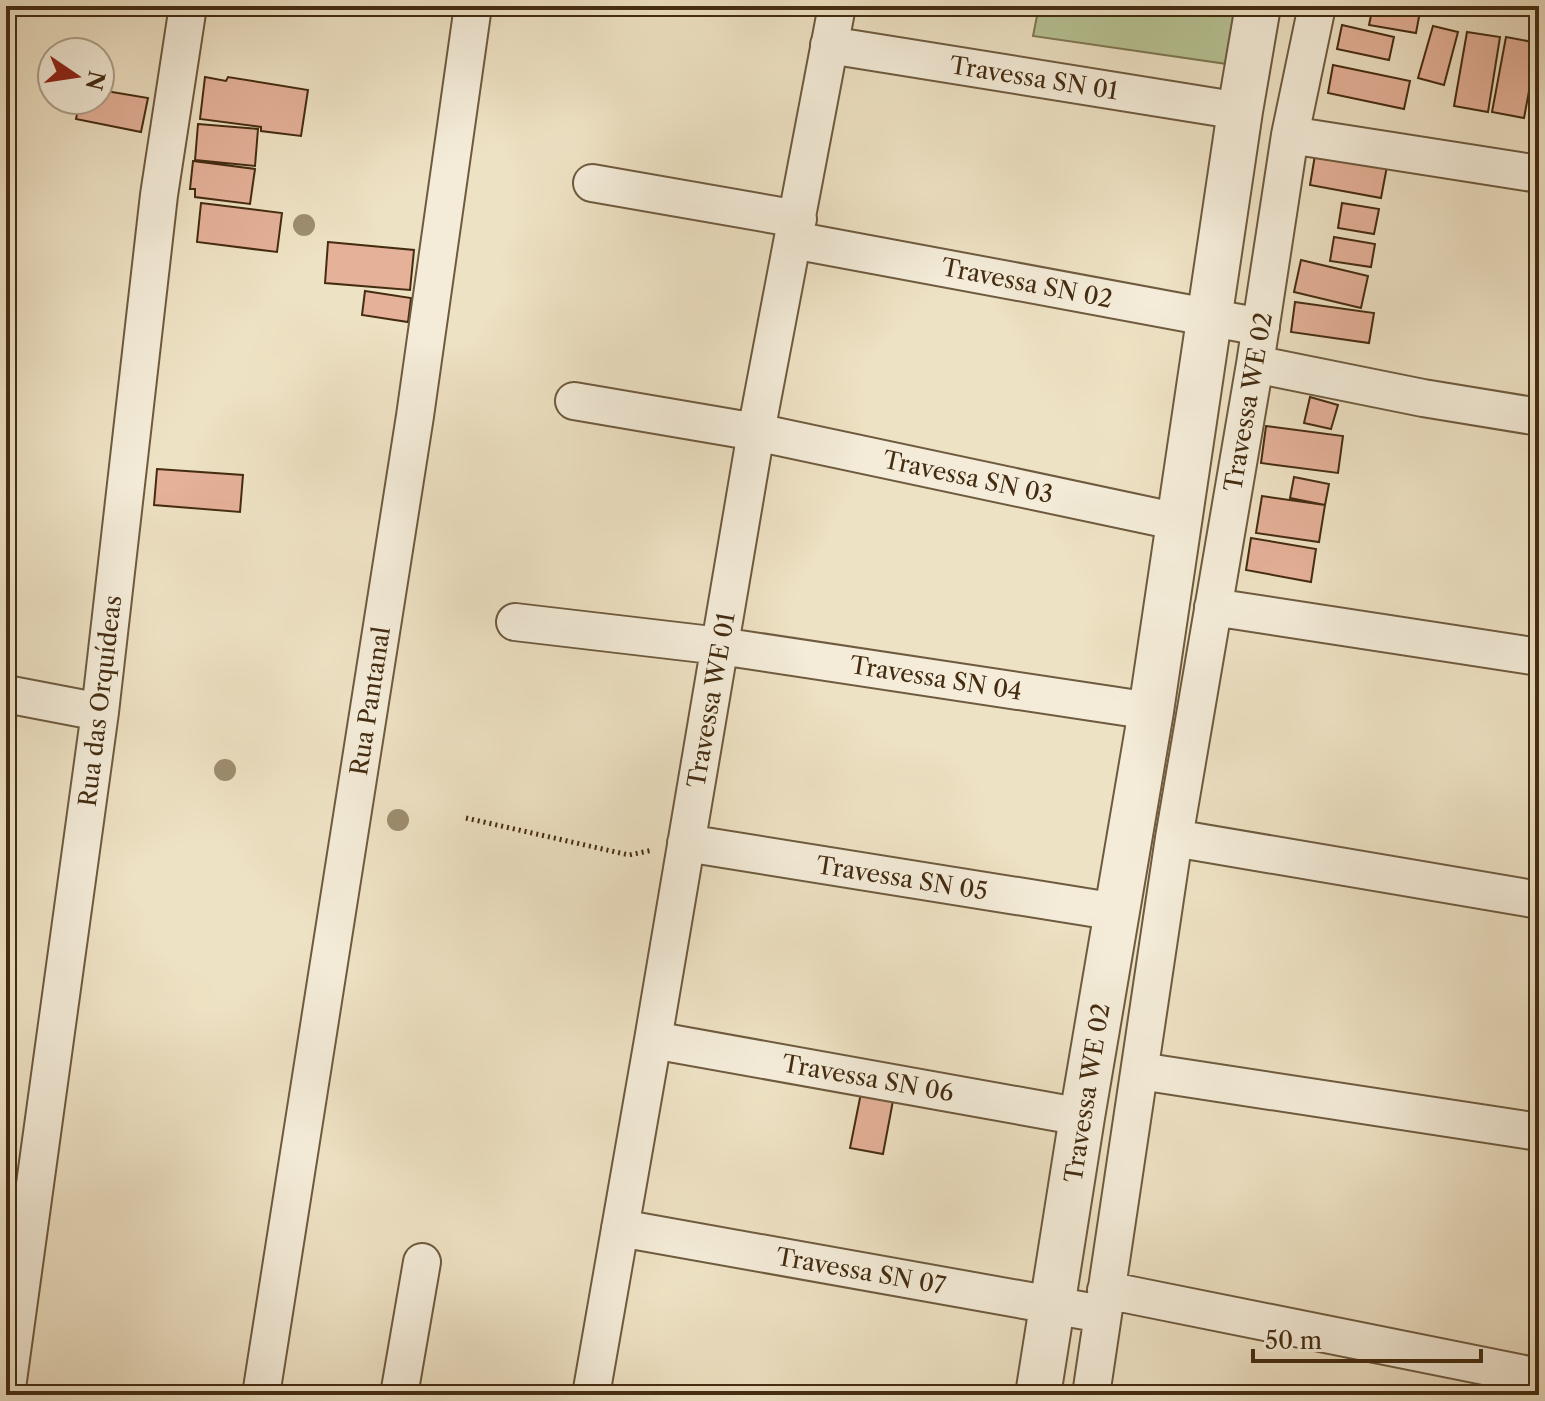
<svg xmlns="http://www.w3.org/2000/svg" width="1545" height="1401" viewBox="0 0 1545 1401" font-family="'Libre Caslon Text',serif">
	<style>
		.green { fill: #b7c395; stroke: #7e7853; stroke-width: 2 }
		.building { fill: #e5b199; stroke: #442c11; stroke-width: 2 }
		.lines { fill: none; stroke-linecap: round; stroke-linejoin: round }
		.minor-casing { stroke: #6e5a3e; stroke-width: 40 }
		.tertiary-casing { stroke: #6e5a3e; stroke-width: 48 }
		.path { stroke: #442c11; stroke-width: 5; stroke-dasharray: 2 4; stroke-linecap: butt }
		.minor { stroke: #f4ecd9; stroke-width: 36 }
		.tertiary { stroke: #f4ecd9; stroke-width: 44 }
		.tree { fill: #9d8e70 }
		.labels { text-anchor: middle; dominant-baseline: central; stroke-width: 8; stroke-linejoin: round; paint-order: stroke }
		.street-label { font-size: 24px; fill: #442c11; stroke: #f4ecd9 }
	</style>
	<rect width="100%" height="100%" fill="#eee2c4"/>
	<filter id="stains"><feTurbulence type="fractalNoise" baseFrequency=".0025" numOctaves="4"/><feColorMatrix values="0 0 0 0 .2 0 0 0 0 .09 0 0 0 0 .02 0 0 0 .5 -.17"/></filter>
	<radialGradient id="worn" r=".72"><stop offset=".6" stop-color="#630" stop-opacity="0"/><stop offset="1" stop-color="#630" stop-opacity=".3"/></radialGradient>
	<path class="green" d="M1039,6H1237L1227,64L1033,36Z"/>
	<path class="building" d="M1373,6H1421L1416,33L1369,25Z
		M1342,25L1394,37L1389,60L1337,49Z
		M1433,26L1458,32L1444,85L1418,78Z
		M1467,32L1500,37L1488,112L1454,106Z
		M1506,37L1538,43L1524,118L1492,112Z
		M1333,65L1410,81L1404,109L1328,93Z
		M205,77L226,81L228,77L308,90L301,136L261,131V127L200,119Z
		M1539,82V124L1530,122Z
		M100,90L148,98L141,132L76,119L80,100H100Z
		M198,124L258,129L255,166L195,160Z
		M1316,149L1388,161L1381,198L1310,185Z
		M193,161L255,169L250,204L195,197V189H190Z
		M201,203L282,213L277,252L197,242Z
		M1342,203L1379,209L1374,234L1338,228Z
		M1334,237L1375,244L1371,267L1330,261Z
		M328,242L414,250L410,290L325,283Z
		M1301,260L1368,276L1361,308L1294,292Z
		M365,291L411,298L408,322L362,315Z
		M1295,302L1374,313L1369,343L1291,332Z
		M1310,397L1338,405L1331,429L1304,423Z
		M1266,426L1343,436L1338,473L1261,463Z
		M157,469L243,475L240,512L154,505Z
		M1294,477L1329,484L1325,505L1290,498Z
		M1262,496L1325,505L1319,542L1256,533Z
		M1251,538L1316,549L1311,582L1246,570Z
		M863,1083L895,1090L883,1154L850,1148Z"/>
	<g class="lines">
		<defs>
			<path id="minor" d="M829,45L1240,111
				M1290,135L1539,174
				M592,183L798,219
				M793,240L1261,327
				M1255,364L1423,398L1539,417
				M574,401L756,432L1179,522
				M1213,607L1539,657
				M515,622L720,646L1151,711
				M6,694L100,712
				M1174,838L1539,900
				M686,843L1117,912
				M653,1040L1082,1117
				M1140,1071L1539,1132
				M620,1228L1102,1314
				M1106,1290L1539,1377
				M6,1395L100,712L159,195L188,6
				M261,1395L415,416L473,6
				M399,1395L422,1262
				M591,1395L653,1040L756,432L837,6
				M1091,1395L1174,838L1255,364L1290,135L1317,6"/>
			<path id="tertiary" d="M1038,1395L1082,1117L1151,711L1240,111L1258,6"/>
		</defs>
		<use href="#minor" class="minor-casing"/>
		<use href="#tertiary" class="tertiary-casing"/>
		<path class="path" d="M466,818L629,855L653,850"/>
		<use href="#minor" class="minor"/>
		<use href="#tertiary" class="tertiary"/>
	</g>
	<g class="tree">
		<circle cx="304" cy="225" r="11"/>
		<circle cx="225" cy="770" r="11"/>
		<circle cx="398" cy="820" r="11"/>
	</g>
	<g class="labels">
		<g class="street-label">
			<text transform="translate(1034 78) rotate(9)">Travessa SN 01</text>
			<text transform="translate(1027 283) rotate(11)">Travessa SN 02</text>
			<text transform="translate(1248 402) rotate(-80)">Travessa WE 02</text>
			<text transform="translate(968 477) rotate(12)">Travessa SN 03</text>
			<text transform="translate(936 678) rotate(9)">Travessa SN 04</text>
			<text transform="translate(711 700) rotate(-80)">Travessa WE 01</text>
			<text transform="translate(100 701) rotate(-83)">Rua das Orquídeas</text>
			<text transform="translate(370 701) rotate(-81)">Rua Pantanal</text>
			<text transform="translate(902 878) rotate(9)">Travessa SN 05</text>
			<text transform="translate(868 1078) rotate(10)">Travessa SN 06</text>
			<text transform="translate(1087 1093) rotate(-81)">Travessa WE 02</text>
			<text transform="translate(861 1271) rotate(10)">Travessa SN 07</text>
		</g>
	</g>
	<rect width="1545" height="1401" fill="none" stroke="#eee2c4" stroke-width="32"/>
	<rect x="8" y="8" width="1529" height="1385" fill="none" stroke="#442c11" stroke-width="4"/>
	<rect x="16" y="16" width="1513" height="1369" fill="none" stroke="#442c11" stroke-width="2"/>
	<g transform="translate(76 76) rotate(103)"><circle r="38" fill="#f4ecd9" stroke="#ae9f89" stroke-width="2"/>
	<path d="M0-6L14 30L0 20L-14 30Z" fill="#8f2418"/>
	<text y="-12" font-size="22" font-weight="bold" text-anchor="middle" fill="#442c11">N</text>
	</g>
	<path d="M1253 1349v12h228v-12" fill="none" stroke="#442c11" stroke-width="4"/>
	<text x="1265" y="1349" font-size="24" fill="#442c11" stroke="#f4ecd9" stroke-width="6" paint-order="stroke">50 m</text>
	<rect width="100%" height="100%" filter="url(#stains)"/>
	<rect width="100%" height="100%" fill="url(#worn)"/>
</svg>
